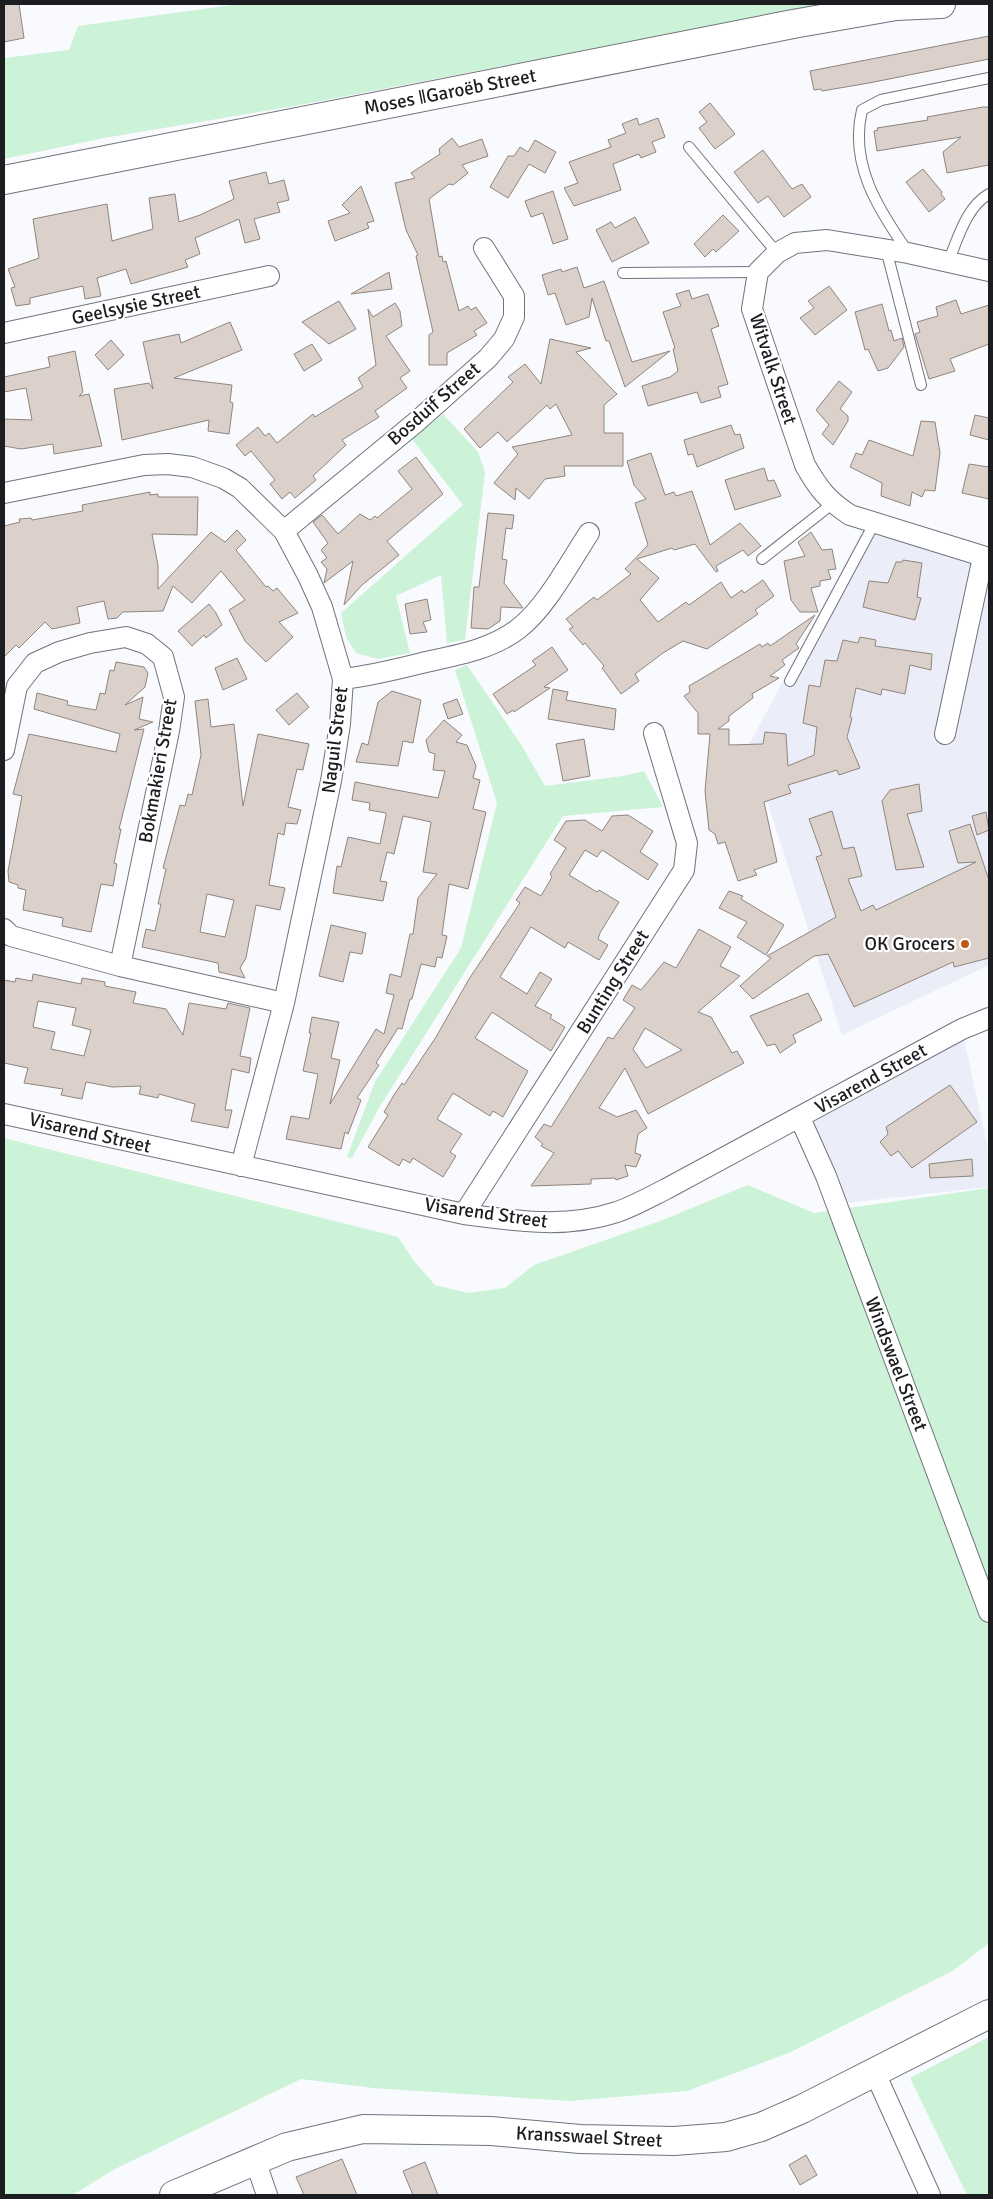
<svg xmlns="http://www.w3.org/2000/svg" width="993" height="2199" viewBox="0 0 993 2199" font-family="Signika,sans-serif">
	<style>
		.built { fill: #ebeef9 }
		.green { fill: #ccf2d8 }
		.building { fill: #dcd1ca; stroke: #8f857e; fill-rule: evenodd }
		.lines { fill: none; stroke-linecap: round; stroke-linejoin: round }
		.lane-casing { stroke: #71737d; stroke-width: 12 }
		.street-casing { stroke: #71737d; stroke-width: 22 }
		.secondary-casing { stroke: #71737d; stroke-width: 30 }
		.lane { stroke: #fff; stroke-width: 10 }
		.street { stroke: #fff; stroke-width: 20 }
		.secondary { stroke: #fff; stroke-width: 28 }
		.poi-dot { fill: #ba5a17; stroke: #fff; stroke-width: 2 }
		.labels { text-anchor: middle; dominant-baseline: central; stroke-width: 4.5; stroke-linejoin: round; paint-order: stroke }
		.street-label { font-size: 19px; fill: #1c1d21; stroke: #fff }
		.poi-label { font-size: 19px; fill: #1c1d21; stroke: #fff; text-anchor: end }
	</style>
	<rect width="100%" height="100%" fill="#f9fafe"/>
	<path class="built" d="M864,528L989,568V965L842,1035L749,745Z
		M962,1029L989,1154V1187L836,1204L800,1118Z"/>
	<path class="green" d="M240,4H825L289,107L104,138L4,159V58L69,50L78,26Z
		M443,414L478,452L485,472L465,640L447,643L441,575L396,596L410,653L378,659L356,653L346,637L341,613L463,505L412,439Z
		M467,665L522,746L545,786L623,776L644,771L663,807L563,816L379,1108L352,1158L347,1157L375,1082L461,948L497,803L455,670Z
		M4,1138L398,1237L414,1261L435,1285L468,1293L505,1288L534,1265L660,1221L748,1185L814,1213L989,1188V1943L954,1970L791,2052L687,2091L569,2101L373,2088L301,2079L113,2170L73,2195H4Z
		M989,2037V2195H967L910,2078Z"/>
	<path class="building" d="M4,4H19L24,38L4,42Z
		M989,36V59L869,83L822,91L821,89L814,90L810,71Z
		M710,103L735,134L715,149L699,128L707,122L699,112Z
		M983,107H989V165L947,173L943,152L961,137L877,151L874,131L878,130L877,128L928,120L927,117Z
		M637,118L639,125L658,118L665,137L652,142L656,152L641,158L639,154L613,164L621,190L574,206L564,188L578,183L569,162L611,147L608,140L626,133L622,124Z
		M452,138L459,147L482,139L488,156L462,165L468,173L453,185L449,184L429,199L439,257L442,256L443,262L446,261L459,311L468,306L471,310L476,307L487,323L474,331L477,335L447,353V365H429V335L433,332L416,256L418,255L406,230L395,183L415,178L411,173L440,154L439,149Z
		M535,140L556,152L545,173L529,164L508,198L490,187L508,156H514L520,147L528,152Z
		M763,150L792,189L802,184L811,197L784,217L768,196L758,203L734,172Z
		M923,169L942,192L941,194L945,199L929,212L906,182Z
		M266,172L269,184L284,180L289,200L277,203L280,212L254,219L260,239L245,243L239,219L195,238L200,254L185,260L188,267L131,284L126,269L97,278L101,296L85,299L83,286L30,298V304L16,306L11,288L15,287L8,269L39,258L33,219L107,204L112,241L153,229L149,198L175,194L179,222L200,215L234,199L229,181Z
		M361,186L374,221L367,223L369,228L335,241L328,221L350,213L342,205Z
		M553,191L568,239L553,244L543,213L531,217L525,201Z
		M723,215L739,231L716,252L713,249L705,257L694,244Z
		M635,217L649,243L612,262L596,230L611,222L615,228Z
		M577,267L584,288L604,281L632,362L670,351L625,387L609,341H606L592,298L589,317L566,325L555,293L548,295L542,275L561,269L562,272Z
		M389,272L392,289L351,294Z
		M829,286L847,310L815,335L800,318L814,308L808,301Z
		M689,290L692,299L708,294L719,326L711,329L728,384L718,387L721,397L701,403L697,392L648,406L642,386L670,377L678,371L673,349L675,348L663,312L681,306L676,294Z
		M956,300L961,314L989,305V344L950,359L955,371L929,379L915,334L920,332L917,322L938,316L936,307Z
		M339,301L356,329L329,344L302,322Z
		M395,303L400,311L402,326L386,336L410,371L400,378L407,388L375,411L379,417L342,440L346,445L313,476L316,480L295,498L290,492L282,499L270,484L275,480L251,451L245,456L236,445L258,427L265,436L269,433L277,443L313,414L315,417L363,387L358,378L376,365L368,309L373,317Z
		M882,304L889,331L891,330L894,341L902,338L904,347L888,368L878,371L868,349L865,350L855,312Z
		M230,322L242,350L174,378L232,385L230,402L233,403L229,434L208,431L209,420L122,440L114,389L149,383L153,389L143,342L179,334L181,343Z
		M550,339L591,348L576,352L617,394L604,405V433H623V466H564L565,476L545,479L529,499L516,488L515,500L494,483L518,454L512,447L572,435L556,404L550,409L547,405L507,442L498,432L480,448L464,429L513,382L508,377L525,364L541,384Z
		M111,340L124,355L108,370L95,355Z
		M312,344L322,360L304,371L294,354Z
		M75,351L83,392L79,396L89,394L102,446L54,454L53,444L21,449L4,446V419L32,420L26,388L4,392V377L50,367L48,357Z
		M839,381L852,392L840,409L848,416V421L833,445L822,434L829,425L816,410Z
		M975,415L989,418V440L970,435Z
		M921,421L935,422L940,453L935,491L925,490L922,497L912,492L910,506L881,496L882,483L850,467L856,453L862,455L869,440L913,456Z
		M731,425L735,435L740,434L744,448L697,467L693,454L688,455L684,440Z
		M651,453L665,495L674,492L676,496L692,491L710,545L740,523L761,546L748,556L743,550L716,566L718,571L716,572L695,544L674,550L672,548L637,559L659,578L640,600L658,622L686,602L689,605L721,582L731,598L742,590L744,593L763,580L774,596L755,610L758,614L707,649L683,641L663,653L635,674L639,681L621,694L602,668L604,666L585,643L583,645L569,629L573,627L566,619L594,597L597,600L631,574L625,569L648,545L635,503L646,499L634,485L627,461Z
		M416,457L443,494L387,541L399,555L362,585L344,605L353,561L324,583L327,569L321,562L327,558L321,550L328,543L313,522L322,515L338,534L360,514L370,520L375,516L377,518L412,489L398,471Z
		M969,464L989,467V499L962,493Z
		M764,468L768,481L774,480L781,496L735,510L725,480Z
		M150,492V495L158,494V497H198L197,535L152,534L158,565V589L211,532L225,542L237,530L246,540L236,550L266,587L268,586L273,591L277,588L298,613L279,622L293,637L266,662L245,641L229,610L245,600L221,571L192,603L173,586L163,611L123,612L117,618L108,619L104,601L77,607L80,623L52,629L45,622L19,648L16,645L4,657V526L20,522L19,519L31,518L32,520L83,511L82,505Z
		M488,513L514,515L512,529L506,528L502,559L507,560L504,583L523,608L501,607L500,621L488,629L471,628L474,587H479Z
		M811,532L822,550L832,549L836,569L828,570L831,579L820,581V586L811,588L818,612H800L791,600L784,561L805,556L798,542Z
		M903,560L922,563L917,597L921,598L915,620L863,607L869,581L888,583L896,562H902Z
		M427,599L431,620L423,622L427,632L410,634L405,604Z
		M209,604L216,613L222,625L206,638L204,635L192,646L178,631Z
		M815,615L796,644L799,648L782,660L785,665L770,676L779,678L752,694L753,698L729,716V721L718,729H729V745L763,744L765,732L786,734L788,766L814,755L817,727L803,723L809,685L820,687L825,660L837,661L843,640L858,643L860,637L876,640L875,646L932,654L931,670L910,665L905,694L882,689L881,695L856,688L850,717L852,718L847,737L860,768L839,775L837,770L788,785L791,793L764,802L777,862L754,870L757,875L738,881L725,842L718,844L715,834L709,830L705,791L710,734H698V713L684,696L690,692L689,686L760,644L762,647L768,643L770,646Z
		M552,647L568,670L544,687L550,688L514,712L513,710L507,714L493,694L536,665L532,661Z
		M237,658L247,679L223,690L215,668Z
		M116,662L144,667L148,673L145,687L125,705L143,697L139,719L153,722L134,730L144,729L119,829H121L114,863L117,864L113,886L101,884L91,932L62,926L63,918L23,910L26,890L18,888V885L9,882L8,871L22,796L13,794L29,734L116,752L120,734L34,709L37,693L68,701L67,705L96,710L100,693L105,694L110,670L114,671Z
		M553,689L568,692L566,700L616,709L614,730L548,719Z
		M392,691L421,700L413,743L403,741L398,766L356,762L362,743L368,745L378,702Z
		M297,693L309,707L289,725L276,710Z
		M208,699L211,727L234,724L243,806L258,734L309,744L303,770L297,769L288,807L301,810L297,824L286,823L284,835L278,833L269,885L285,888L280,910L256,905L246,958L240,968L245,978L219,972L218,963L142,947L146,929L155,931L161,904H158L166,869L163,868L180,805L185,806L188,794L192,795L201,755L195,701ZM207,894L234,900L225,937L200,932Z
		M457,699L463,714L448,719L443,704Z
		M444,720L462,735L456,742L467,745L476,766L473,778L480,780L473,809L486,812L468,889L449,884L442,935L447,936L442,958L437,957L435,967L421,964L412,999H410L402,1029L398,1028L376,1063L379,1065L357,1098L361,1100L348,1134L345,1132L341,1149L286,1139L291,1116L309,1119L318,1074L303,1071L311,1033H309L312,1017L339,1022L331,1058L340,1060L330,1104L376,1029L384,1034L394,995L386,993L390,974L401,977L410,934H413L418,898L437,874L423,872L431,822L403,816L394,854L387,852L380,881L387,882L383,901L333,893L337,866L341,867L348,837L380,844L386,815V813L369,810L370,803L352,800L355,782L438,798L445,771L433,770L435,754L429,752L426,740Z
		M584,739L590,776L563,781L556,744Z
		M919,784L922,811L907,814L924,867L896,870L882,801L890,790Z
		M832,811L843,849L854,847L862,876L848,879L861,911L873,905L876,910L976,862L958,863L949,831L970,824L989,880V958L954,967L953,962L854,1007L828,954L814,956L753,999L740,986L771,958L767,956L836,917L816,857L822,855L809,819Z
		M986,812L989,830L977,835L972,816Z
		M628,815L653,831L640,852L658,864L648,880L602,850L597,857L585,850L569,875L597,892L599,890L619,902L600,933L598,939L608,945L599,960L568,942L565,948L531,927L500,977L527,994L540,972L552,979L535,1006L552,1015L550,1018L565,1027L551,1051L492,1012L475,1038L528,1071L503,1117L493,1111L490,1116L453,1093L437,1119L462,1134L450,1152L456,1156L443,1177L413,1158L410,1163L403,1159L399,1166L368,1147L388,1115L384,1112L394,1095L402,1083L404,1085L436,1037L469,979L520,903L516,900L525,887L541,896L552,877L550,874L566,848L554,840L566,821L585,820L602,831L612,816Z
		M729,891L743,896L741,899L784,925L766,955L737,937L747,922L719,908Z
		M331,925L366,933L362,954L350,952L343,982L319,976Z
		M699,929L731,947L720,966L740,976L698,1012L711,1017L732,1053L737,1051L744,1063L648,1114L625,1068L599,1108L617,1117L636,1110L647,1128L638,1134L635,1153L641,1155L636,1167L625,1165L628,1176L616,1180L615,1178L591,1179V1184L531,1186L554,1153L541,1146L543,1144L535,1137L544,1124L551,1127L608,1037L613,1039L635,1008L623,1000L632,985L641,990L664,962L676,968ZM645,1028L682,1050L646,1068L633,1049Z
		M33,974L81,984L82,978L94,980L105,982V986L136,992L133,1003L166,1009L183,1035L189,1003L226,1009L228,1003L250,1008L240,1056L251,1058L249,1073L232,1069L225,1110H232L228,1128L191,1121L195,1104L159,1094L158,1098L139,1094L141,1086L112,1087L86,1082L82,1099L61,1095L63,1089L24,1083L28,1068L4,1063V980L15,982L16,978L32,981ZM38,1001L76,1008L72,1025L91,1030L84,1056L51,1049L55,1032L33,1027Z
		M808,993L822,1020L793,1035L796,1042L780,1053L775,1044L767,1046L750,1016Z
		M950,1085L977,1122L912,1168L898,1151L891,1156L880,1142L888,1134L886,1127Z
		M972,1159L973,1176L930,1178L929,1164Z
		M806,2155L817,2175L800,2185L789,2165Z
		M342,2159L357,2195H304L296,2177Z
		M425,2162L438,2195H413L403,2171Z"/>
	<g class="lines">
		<defs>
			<path id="lane" d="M689,147L777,253
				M886,249L921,385
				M908,252C878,209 849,164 862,110L881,100L989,78
				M948,262C958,239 966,207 989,194
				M623,273L758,272
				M762,559L832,504
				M790,681L875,522"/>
			<path id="street" d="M989,271L908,253L827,240L795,243L777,253L758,272L752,309L805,465C818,488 827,500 850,515L989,558
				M4,333L269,276
				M4,493L144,465L168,464L192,467L223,478L240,488L284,531L308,576L322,607L343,679L340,724L331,781L284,1003L241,1166
				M284,531L415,423L488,358L504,339L514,317V296L484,248
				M343,679C371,676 398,669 426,662C458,655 492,649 518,629C545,609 570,562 589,533
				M945,734L983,557
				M4,750L17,686L35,663L59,652L90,643L126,637L147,644L163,657L174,697L169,731L120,966
				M4,929L11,936L120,966L284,1003
				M4,1114L464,1214C517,1221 565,1229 617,1212C634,1206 650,1197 666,1189L962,1029L989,1018
				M800,1118L826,1176L989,1612
				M464,1214L684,870L687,843L654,733
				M875,2073L930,2195
				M255,2160L267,2195"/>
			<path id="secondary" d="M4,180L793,24L896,6L941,4
				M174,2195L287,2147L363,2129L491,2131L580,2139L674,2141L726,2137L761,2127L802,2109L989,2014"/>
		</defs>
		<use href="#lane" class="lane-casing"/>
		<use href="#street" class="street-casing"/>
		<use href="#secondary" class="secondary-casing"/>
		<use href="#lane" class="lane"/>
		<use href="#street" class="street"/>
		<use href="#secondary" class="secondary"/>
	</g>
	<circle class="poi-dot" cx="965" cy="944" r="5"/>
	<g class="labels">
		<g class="street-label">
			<text transform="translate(450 92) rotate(-11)">Moses ǁGaroëb Street</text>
			<text transform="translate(136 305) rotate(-12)">Geelsysie Street</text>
			<text transform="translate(773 369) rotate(72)">Witvalk Street</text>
			<text transform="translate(434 404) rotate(-41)">Bosduif Street</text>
			<text transform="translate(335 740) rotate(-83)">Naguil Street</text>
			<text transform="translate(158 771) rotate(-80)">Bokmakieri Street</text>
			<text transform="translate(613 982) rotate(-58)">Bunting Street</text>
			<text transform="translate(871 1079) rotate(-29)">Visarend Street</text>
			<text transform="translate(90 1133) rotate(13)">Visarend Street</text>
			<text transform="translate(486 1213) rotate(8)">Visarend Street</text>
			<text transform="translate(896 1364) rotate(69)">Windswael Street</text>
			<text transform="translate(589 2137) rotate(3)">Kransswael Street</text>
		</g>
		<g class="poi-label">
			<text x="955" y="944">OK Grocers</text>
		</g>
	</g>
	<rect width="993" height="2199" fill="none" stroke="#1c1d21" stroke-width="10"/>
</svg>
